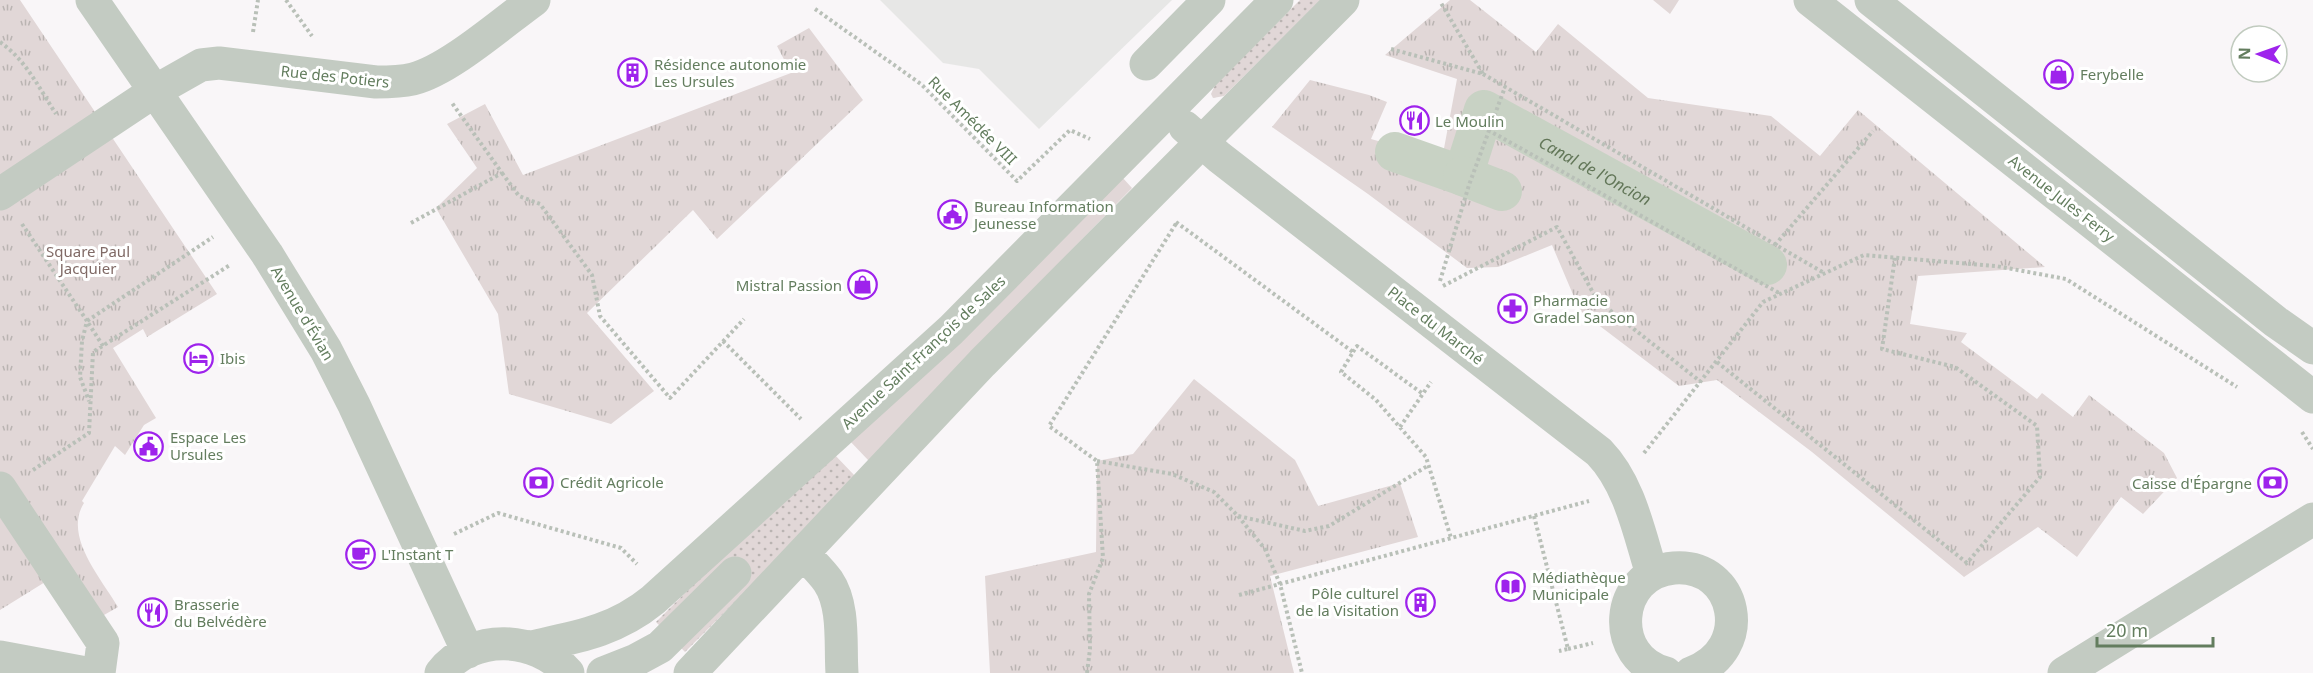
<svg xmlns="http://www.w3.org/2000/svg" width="2313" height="673" viewBox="0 0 2313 673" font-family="'Noto Sans',sans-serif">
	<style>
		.built { fill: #e7e7e6 }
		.grass { fill: #e1d7d7 }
		.park { fill: url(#park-tufts) }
		.garden { fill: url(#garden-dots) }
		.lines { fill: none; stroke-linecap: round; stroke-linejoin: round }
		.canal { stroke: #c8d2c4; stroke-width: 40 }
		.path { stroke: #b9c0b8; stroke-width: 4; stroke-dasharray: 3 3; stroke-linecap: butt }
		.minor { stroke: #c3cbc2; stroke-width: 33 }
		.labels { text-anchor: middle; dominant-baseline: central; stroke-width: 6; stroke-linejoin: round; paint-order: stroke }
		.poi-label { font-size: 15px; fill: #637d5e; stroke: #fff; text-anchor: start }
		.street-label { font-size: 15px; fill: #637d5e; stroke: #fff }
		.park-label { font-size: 15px; fill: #806a66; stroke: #fff }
		.water-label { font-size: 16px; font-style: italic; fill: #627658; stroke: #fff }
	</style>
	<defs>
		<pattern id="park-tufts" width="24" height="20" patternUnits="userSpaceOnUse" patternTransform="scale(1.5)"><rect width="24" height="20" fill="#e1d7d7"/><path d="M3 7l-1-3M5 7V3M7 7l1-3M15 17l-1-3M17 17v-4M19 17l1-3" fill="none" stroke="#bab4b2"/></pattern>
		<pattern id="garden-dots" width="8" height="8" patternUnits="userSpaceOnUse" patternTransform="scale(1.5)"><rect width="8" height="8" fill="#e1d7d7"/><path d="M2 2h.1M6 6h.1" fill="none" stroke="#bab4b2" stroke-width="1.8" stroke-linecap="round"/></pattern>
	</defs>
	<rect width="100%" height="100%" fill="#f9f6f8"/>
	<path class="built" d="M880,0H1172L1039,129L979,69L943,63Z"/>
	<path class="grass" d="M1653,0H1679L1670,14Z
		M1122,177L1132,188L972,352L869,461L848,439Z"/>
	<path class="park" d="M0,0H20L217,294L147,337L143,329L113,348L156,418L144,425L125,455L115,446L82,501L84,503C63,536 101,578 118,607L90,623L58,574L0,610Z
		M1450,0H1470L1536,52L1558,24L1648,98L1771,116L1820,156L1858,110L2045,267L1918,276L1910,324L1967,333L1961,342L2037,399L2042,393L2073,417L2089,395L2164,453L2177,478L2143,514L2121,497L2077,557L2038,527L1964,577L1812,452L1717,380L1679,386L1580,311L1552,245L1498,267L1467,268L1368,194L1272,127L1310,80L1369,95L1387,102L1371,139L1442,159L1457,79L1385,55Z
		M809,28L863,100L717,239L693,210L587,313L654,391L611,424L509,394L498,314L436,208L477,168L447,124L485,104L523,175L791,73L777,46Z
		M1194,379L1295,460L1318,506L1400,483L1418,537L1270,576L1294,673H990L985,576L1096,552L1097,461L1133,454Z"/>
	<path class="garden" d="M1300,0H1321L1224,96L1213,98L1211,94L1215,85Z
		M833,453L855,476L773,564L685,652L656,622L744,534Z"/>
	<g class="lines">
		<g class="canal">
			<path id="s1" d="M1395,152L1463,176L1484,110L1767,265"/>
			<path d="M1463,176L1502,191"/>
		</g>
		<path class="path" d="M286,0L312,36
			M815,9L921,84L1017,181L1070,130L1090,139
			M253,32L258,0
			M0,42C26,60 39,88 56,114
			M1391,49L1483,74L1441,3
			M1483,74L1824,273
			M1488,130L1779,293
			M502,173L519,196L540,204L573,249L592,275L600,316L670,398L744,319
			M1176,222L1353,352L1341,372L1376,400L1426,457L1451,538
			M411,223L502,173L452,103
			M22,224L87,321L82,341L80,377L89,401
			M1775,245L1873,131
			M1440,281L1469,185L1505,87
			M1443,286L1557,227L1597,300L1701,382
			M723,341L801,419
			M103,346L87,321L213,237
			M1353,352L1357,346L1423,394
			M1717,362L1967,563L2040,477L2037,426L1955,367L1882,349L1895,257
			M1400,427L1431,382
			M2302,432L2313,449
			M1644,453L1763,302L1864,255L1996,266L2066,279L2237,387
			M1097,461L1172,474L1214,492L1238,516L1305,531L1329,526L1429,465
			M33,470L89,433L93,352L230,265
			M1238,516L1265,549L1280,584L1302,673
			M1534,516L1568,649L1559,651
			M454,534L498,513L621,548L637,564
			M1239,595L1589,501
			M1568,649L1593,643
			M1087,673L1090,649L1089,594L1103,558L1097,461L1049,426L1177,222"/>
		<path class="minor" d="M92,0L267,254L326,350L354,405L468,652
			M1810,0L2313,397
			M1871,0L2276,322L2313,348
			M1146,64L1209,0
			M1185,127L1219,157L1599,452C1630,484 1639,533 1652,574
			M0,194L155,91L201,65L219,63L376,82C388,82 400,82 413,79C449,70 502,23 534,0
			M0,488L103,643L99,673
			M803,553C811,562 821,571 828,581C845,606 840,645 842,673
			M531,647C577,637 615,631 653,600L951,330L1277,0
			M0,657L86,673
			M441,673C472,633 536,635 568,673
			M603,673L636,660L660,647L735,573
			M690,673L982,363L1343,0
			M1666,673C1608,659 1614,573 1674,568C1737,563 1756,650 1691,673
			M2064,673L2313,519"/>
	</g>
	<defs>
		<symbol id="building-ring" viewBox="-11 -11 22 22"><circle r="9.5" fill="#fff" stroke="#9e23ec" stroke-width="1.5"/><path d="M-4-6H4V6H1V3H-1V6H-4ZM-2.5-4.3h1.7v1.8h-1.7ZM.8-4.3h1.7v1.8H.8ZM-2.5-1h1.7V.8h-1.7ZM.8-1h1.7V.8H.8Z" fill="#9e23ec"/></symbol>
		<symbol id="shop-ring" viewBox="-11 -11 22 22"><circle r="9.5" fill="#fff" stroke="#9e23ec" stroke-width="1.5"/><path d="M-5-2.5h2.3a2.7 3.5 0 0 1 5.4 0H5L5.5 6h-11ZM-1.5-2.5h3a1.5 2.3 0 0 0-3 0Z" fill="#9e23ec"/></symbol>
		<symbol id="restaurant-ring" viewBox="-11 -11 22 22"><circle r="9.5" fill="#fff" stroke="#9e23ec" stroke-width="1.5"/><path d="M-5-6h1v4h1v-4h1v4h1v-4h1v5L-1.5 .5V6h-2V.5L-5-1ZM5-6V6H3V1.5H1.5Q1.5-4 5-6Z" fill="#9e23ec"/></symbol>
		<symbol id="civic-ring" viewBox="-11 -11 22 22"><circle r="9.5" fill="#fff" stroke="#9e23ec" stroke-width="1.5"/><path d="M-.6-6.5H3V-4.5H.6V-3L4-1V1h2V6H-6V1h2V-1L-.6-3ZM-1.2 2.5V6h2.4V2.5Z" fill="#9e23ec"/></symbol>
		<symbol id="pharmacy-ring" viewBox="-11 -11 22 22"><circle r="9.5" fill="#fff" stroke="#9e23ec" stroke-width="1.5"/><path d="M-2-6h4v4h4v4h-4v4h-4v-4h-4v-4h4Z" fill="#9e23ec"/></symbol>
		<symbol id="hotel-ring" viewBox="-11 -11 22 22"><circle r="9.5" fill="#fff" stroke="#9e23ec" stroke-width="1.5"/><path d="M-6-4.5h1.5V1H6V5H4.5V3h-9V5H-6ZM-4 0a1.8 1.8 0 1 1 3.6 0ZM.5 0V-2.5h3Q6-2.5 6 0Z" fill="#9e23ec"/></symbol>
		<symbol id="bank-ring" viewBox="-11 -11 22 22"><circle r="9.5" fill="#fff" stroke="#9e23ec" stroke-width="1.5"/><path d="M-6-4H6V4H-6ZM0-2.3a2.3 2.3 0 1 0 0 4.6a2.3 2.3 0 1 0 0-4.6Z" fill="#9e23ec"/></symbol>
		<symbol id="cafe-ring" viewBox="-11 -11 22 22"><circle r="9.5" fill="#fff" stroke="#9e23ec" stroke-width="1.5"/><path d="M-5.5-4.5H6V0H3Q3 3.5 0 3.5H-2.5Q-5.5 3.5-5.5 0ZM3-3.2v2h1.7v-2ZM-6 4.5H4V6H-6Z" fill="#9e23ec"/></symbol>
		<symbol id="library-ring" viewBox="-11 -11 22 22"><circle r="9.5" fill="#fff" stroke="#9e23ec" stroke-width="1.5"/><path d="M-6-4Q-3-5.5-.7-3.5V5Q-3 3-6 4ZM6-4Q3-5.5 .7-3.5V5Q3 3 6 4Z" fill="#9e23ec"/></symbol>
	</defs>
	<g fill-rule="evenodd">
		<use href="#building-ring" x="616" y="56" width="33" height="33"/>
		<use href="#shop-ring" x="2042" y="58" width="33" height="33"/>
		<use href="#restaurant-ring" x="1398" y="104" width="33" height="33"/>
		<use href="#civic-ring" x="936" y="198" width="33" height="33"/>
		<use href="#shop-ring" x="846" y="268" width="33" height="33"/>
		<use href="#pharmacy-ring" x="1496" y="292" width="33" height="33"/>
		<use href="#hotel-ring" x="182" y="342" width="33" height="33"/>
		<use href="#civic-ring" x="132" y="430" width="33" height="33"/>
		<use href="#bank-ring" x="522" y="466" width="33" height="33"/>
		<use href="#bank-ring" x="2256" y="466" width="33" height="33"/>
		<use href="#cafe-ring" x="344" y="538" width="33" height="33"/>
		<use href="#library-ring" x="1494" y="570" width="33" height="33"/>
		<use href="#building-ring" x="1404" y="586" width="33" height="33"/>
		<use href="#restaurant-ring" x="136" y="596" width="33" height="33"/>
	</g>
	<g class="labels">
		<g class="poi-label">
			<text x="654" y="64">Résidence autonomie<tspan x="654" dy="17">Les Ursules</tspan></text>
			<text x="2080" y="74">Ferybelle</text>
			<text x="1435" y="121">Le Moulin</text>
			<text x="974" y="206">Bureau Information<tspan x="974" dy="17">Jeunesse</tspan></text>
			<text x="842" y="285" text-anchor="end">Mistral Passion</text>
			<text x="1533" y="300">Pharmacie<tspan x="1533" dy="17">Gradel Sanson</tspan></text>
			<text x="220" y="358">Ibis</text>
			<text x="170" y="437">Espace Les<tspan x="170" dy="17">Ursules</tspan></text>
			<text x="560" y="482">Crédit Agricole</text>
			<text x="2252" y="483" text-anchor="end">Caisse d'Épargne</text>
			<text x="381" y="554">L'Instant T</text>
			<text x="1532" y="577">Médiathèque<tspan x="1532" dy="17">Municipale</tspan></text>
			<text x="1399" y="593" text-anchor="end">Pôle culturel<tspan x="1399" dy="17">de la Visitation</tspan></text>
			<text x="174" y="604">Brasserie<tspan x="174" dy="17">du Belvédère</tspan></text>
		</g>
		<g class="street-label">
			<text transform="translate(335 76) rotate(6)">Rue des Potiers</text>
			<text transform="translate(973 120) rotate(45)">Rue Amédée VIII</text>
			<text transform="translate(2062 198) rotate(38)">Avenue Jules Ferry</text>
			<text transform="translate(303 313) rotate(59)">Avenue d'Évian</text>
			<text transform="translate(1436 325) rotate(38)">Place du Marché</text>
			<text transform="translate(923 352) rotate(-43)">Avenue Saint-François de Sales</text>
		</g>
		<g class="park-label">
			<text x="88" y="251">Square Paul<tspan x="88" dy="17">Jacquier</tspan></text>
		</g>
		<g class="water-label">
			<text stroke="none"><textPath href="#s1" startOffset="268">Canal de l'Oncion</textPath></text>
		</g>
	</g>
	<g transform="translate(2259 54) rotate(271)"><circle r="28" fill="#ffffff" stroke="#c1cbbf" stroke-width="1.5"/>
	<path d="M0-4.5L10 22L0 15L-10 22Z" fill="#9e23ec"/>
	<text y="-9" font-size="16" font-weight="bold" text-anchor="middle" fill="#637d5e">N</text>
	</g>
	<path d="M2097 637v9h116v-9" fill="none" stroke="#637d5e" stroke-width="3"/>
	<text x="2106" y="637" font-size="18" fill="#637d5e" stroke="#ffffff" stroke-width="4.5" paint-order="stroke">20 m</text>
</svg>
